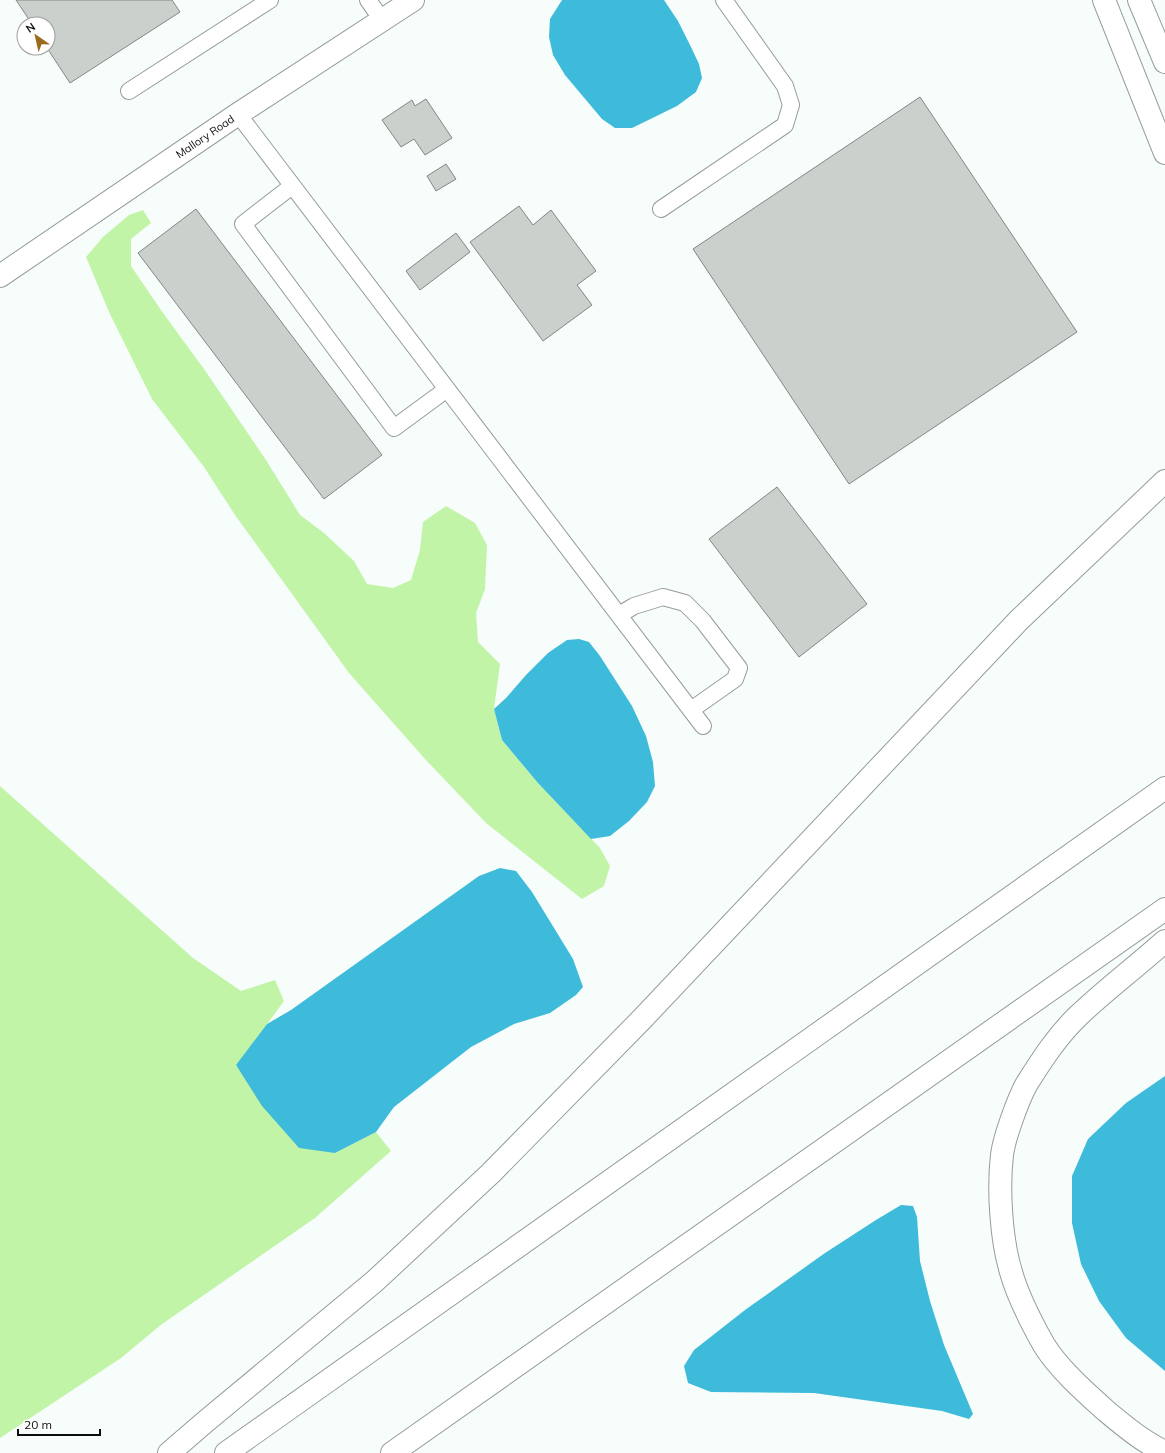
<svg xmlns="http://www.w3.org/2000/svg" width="1165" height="1453" viewBox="0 0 1165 1453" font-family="Mulish,sans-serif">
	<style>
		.green { fill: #c2f4a8 }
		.water { fill: #3ebbda }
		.building { fill: #cad0cc; stroke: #828783 }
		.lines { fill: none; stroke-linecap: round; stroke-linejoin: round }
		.lane-casing { stroke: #969c9a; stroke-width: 18 }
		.street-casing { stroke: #969c9a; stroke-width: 24 }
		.secondary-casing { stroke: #969c9a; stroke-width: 24 }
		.highway-casing { stroke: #969c9a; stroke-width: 24 }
		.lane { stroke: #fff; stroke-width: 16 }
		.street { stroke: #fff; stroke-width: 22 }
		.secondary { stroke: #fff; stroke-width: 22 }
		.highway { stroke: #fff; stroke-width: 22 }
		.labels { text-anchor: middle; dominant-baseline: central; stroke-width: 4; stroke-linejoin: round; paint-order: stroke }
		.street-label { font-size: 11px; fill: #0c0e0d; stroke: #fff }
	</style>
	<rect width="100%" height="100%" fill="#f6fdfb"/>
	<path class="green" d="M143,210L151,223L131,239V266L163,313L204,369L266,460L300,515L324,533L354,561L367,584L393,588L411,580L420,550L423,522L446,506L475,523L487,545L485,589L476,613L478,642L500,664L494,709L502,740L538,783L600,848L610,866L604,886L582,899L486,823L425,759L349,673L235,515L204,467L152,399L109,312L86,257L103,237L129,215Z
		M0,786L193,958L241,991L275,980L284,1001L236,1066L335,1153L376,1132L391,1151L315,1218L162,1324L121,1358L0,1438Z"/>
	<path class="water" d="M562,0H664L678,21L691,47L699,64L702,78L696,92L677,106L632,128H615L602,119L565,75L553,55L549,37L550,19Z
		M579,639L589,642L600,656L632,706L646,736L653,762L655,786L647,802L629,821L610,836L591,839L538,783L502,740L494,709L506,698L526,675L548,653L567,640Z
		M500,868L516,871L532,892L573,959L583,987L576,995L550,1013L514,1024L471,1047L394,1107L376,1132L335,1153L299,1148L262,1106L236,1065L267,1024L291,1010L479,876Z
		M1165,1076V1371L1126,1338L1099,1301L1081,1264L1072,1223V1176L1088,1139L1126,1103Z
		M901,1205L913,1206L917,1217L920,1261L930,1301L944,1345L973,1414L969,1419L942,1411L814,1393L711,1392L688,1383L684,1366L694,1350L745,1310L825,1253L876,1220Z"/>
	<path class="building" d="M16,0H172L180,12L70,83L47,48L48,24H32Z
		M920,97L1077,332L849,484L693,249Z
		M426,99L452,138L425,155L414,139L401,147L382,120L412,100L415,106Z
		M446,164L456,179L436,191L427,176Z
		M519,206L533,225L551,210L596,271L577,285L592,305L543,341L470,242Z
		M196,209L382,455L324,499L138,253Z
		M456,233L470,252L420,290L406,271Z
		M777,487L867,604L799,657L709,539Z"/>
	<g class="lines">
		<defs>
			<path id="lane" d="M368,0L382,20
				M129,91L270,0
				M238,114L703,726
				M292,186L243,224L394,428L447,389
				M661,209L785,125L791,105L785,86L724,0
				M619,615L634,606L663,597L685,603L703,621L739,668L735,679L691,710"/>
			<g id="street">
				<path id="s1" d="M0,276L238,114L413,0"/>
			</g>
			<path id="secondary" d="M1139,0L1165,62"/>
			<path id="highway" d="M1104,0L1165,153
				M1165,941C1136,967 1105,990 1078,1016C1057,1036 1041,1061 1026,1085C1018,1100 1004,1138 1002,1155C998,1189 1001,1239 1011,1272C1018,1297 1031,1322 1044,1345C1058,1368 1085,1392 1105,1410C1123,1425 1143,1442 1165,1452
				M169,1453L205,1422L375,1281L491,1173L644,1017L1019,620L1165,481
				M226,1453L1165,788
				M392,1453L1165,909"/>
		</defs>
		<use href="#lane" class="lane-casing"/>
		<use href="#street" class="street-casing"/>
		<use href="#secondary" class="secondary-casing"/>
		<use href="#highway" class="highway-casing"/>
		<use href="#lane" class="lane"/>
		<use href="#street" class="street"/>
		<use href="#secondary" class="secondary"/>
		<use href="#highway" class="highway"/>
	</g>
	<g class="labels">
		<g class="street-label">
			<text stroke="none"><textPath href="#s1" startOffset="248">Mallory Road</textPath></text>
		</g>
	</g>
	<g transform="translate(36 36) rotate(326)"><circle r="19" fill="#ffffff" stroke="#9e9f9e"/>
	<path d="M0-3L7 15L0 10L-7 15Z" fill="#9b6a1d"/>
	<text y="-6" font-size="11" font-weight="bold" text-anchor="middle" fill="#0c0e0d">N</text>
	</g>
	<path d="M18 1429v6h82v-6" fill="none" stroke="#0c0e0d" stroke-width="2"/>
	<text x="24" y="1429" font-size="12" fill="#0c0e0d" stroke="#ffffff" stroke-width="3" paint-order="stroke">20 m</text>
</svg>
